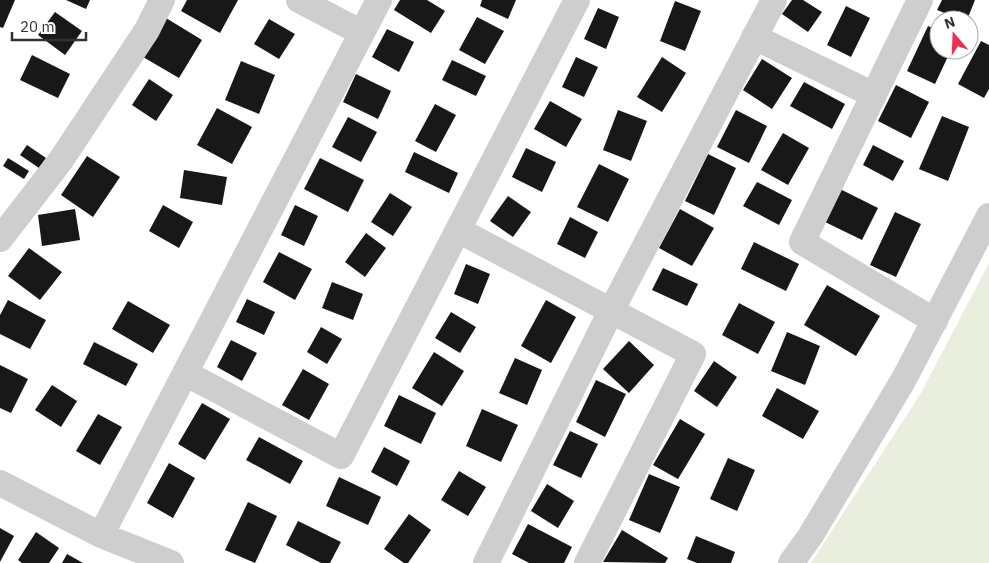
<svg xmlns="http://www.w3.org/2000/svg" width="989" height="563" viewBox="0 0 989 563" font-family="'IBM Plex Sans',sans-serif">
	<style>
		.green { fill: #e9eedf }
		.building { fill: #181818 }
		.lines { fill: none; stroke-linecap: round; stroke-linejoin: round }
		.minor { stroke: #cecece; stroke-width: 26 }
	</style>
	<rect width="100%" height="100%" fill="#fff"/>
	<path class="green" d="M989,263V563H811L921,393Z"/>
	<path class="building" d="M0,0H15L3,28L0,27Z
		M66,0H90L86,9Z
		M187,0H238L220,33L181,11Z
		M400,0H427L445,11L431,33L394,10Z
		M482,0H516L508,19L480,6Z
		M792,0H803L822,12L808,32L782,14Z
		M942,0H975L967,20H962L937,10Z
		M675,1L701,11L685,51L660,41Z
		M846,6L870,18L851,57L827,45Z
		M598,8L619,17L606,49L584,39Z
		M55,12L82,31L65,55L38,35Z
		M477,17L504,31L485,64L459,50Z
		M166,18L202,40L179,78L143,57Z
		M269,19L295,34L279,59L254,44Z
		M928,26L939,31V50H951L935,84L907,71Z
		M387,29L414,42L399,72L372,57Z
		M981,41L989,45V89L984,98L958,84Z
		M32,55L70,74L58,98L20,80Z
		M576,57L598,67L584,97L562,87Z
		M662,57L686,73L662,112L637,97Z
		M762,59L792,78L772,109L743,90Z
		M452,60L486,76L476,96L442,80Z
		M241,61L275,75L259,114L225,100Z
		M356,74L391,91L378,119L343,102Z
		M149,79L173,95L156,121L132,105Z
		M804,82L845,104L832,129L790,106Z
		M896,85L929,102L911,138L878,121Z
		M550,101L582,119L566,147L534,129Z
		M435,104L456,115L436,152L415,141Z
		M217,108L252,127L232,164L197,145Z
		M618,110L647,121L631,161L603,150Z
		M736,110L767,126L749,163L717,147Z
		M942,116L969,127L948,181L919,169Z
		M348,117L377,132L361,162L332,147Z
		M783,133L809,148L788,185L761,170Z
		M27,145L46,158L39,168L20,155Z
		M873,145L904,161L893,181L863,165Z
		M526,148L556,162L542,192L512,177Z
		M414,152L458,173L449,193L405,172Z
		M708,154L736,168L714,215L685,201Z
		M87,156L120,177L93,217L61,195Z
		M8,158L29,171L24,179L3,166Z
		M320,158L364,180L348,212L304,189Z
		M599,164L629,179L608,222L577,207Z
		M184,170L227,177L222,205L180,198Z
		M757,182L792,200L779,225L743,206Z
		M840,189L878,208L862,240L825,222Z
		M390,193L412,207L393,236L371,222Z
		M508,196L531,212L513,237L490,221Z
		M163,205L193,222L179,248L149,231Z
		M295,205L318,216L304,246L281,235Z
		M75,209L80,240L42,246L38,215Z
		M680,209L714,228L692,266L659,248Z
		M895,212L921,224L896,277L870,265Z
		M570,217L598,232L585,258L557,244Z
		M366,233L386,248L365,277L345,262Z
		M754,242L799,264L786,291L741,269Z
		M29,248L62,272L40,300L8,276Z
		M279,252L312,269L295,300L263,282Z
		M466,264L490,274L478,304L454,294Z
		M663,268L698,284L687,306L652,290Z
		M332,282L363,294L353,320L322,308Z
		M827,285L880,316L856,356L804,325Z
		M247,299L275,312L264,335L236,322Z
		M8,300L46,320L30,349L0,334V315Z
		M546,300L576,317L551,363L521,346Z
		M128,301L170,325L153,353L112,329Z
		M739,303L775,322L758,354L722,335Z
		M451,312L476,327L460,353L435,338Z
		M321,327L342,339L327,364L307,352Z
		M787,332L820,346L805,385L771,371Z
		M231,340L257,353L242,381L217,367Z
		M629,341L654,365L629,393L603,369Z
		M94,342L138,364L126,386L83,364Z
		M434,352L464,371L442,406L412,388Z
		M515,358L542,370L527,405L499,393Z
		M714,361L737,377L717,407L694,391Z
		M0,365L28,379L11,413L0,408Z
		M303,369L329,384L309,420L282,405Z
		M596,380L626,394L605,437L576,422Z
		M52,385L77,401L61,427L35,410Z
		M777,388L819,411L803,439L762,416Z
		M399,395L436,413L421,444L384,426Z
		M202,403L230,419L205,460L178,444Z
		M482,409L518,425L501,462L466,446Z
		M98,414L122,427L100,465L76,451Z
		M680,419L705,434L678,479L653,465Z
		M570,431L598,444L581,478L553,465Z
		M259,437L303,461L290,484L246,460Z
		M384,447L410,461L397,486L371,472Z
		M728,458L755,470L737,511L710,499Z
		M169,463L195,478L173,518L147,503Z
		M459,471L486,487L468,516L441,500Z
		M649,474L680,487L660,533L629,520Z
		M339,477L381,497L368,525L326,506Z
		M547,484L574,501L558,528L531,511Z
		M248,502L277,516L255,563L225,550Z
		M409,514L431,530L408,563H404L384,549Z
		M298,521L341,542L330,563H321L286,545Z
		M528,524L572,547L564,563H529L512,554Z
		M0,528L14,536L0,562Z
		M622,530L668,558L665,563L603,562Z
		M36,532L59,548L49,563H22L18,560Z
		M696,536L735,552L731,563H697L687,559Z
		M67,554L83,563H62Z"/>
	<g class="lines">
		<path class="minor" d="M299,0L362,33
			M920,0L802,242L935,321
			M754,37L874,95
			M458,230L693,354L587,563
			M0,239L61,160L147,30L162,0
			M185,373L341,456L577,0
			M0,483L101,535L171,563
			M101,535L379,0
			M486,563L611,311L774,0
			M791,563L811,535L904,379L989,216"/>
	</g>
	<g transform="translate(954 35) rotate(341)"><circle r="24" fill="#ffffff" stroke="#adadad"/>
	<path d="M0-4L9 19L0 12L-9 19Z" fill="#ec3053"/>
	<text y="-8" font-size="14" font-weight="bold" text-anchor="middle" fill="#313131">N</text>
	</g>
	<path d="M12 32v8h74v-8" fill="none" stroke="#313131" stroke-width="2.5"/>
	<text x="20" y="32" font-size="15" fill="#313131" stroke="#ffffff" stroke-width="4" paint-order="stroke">20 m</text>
</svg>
